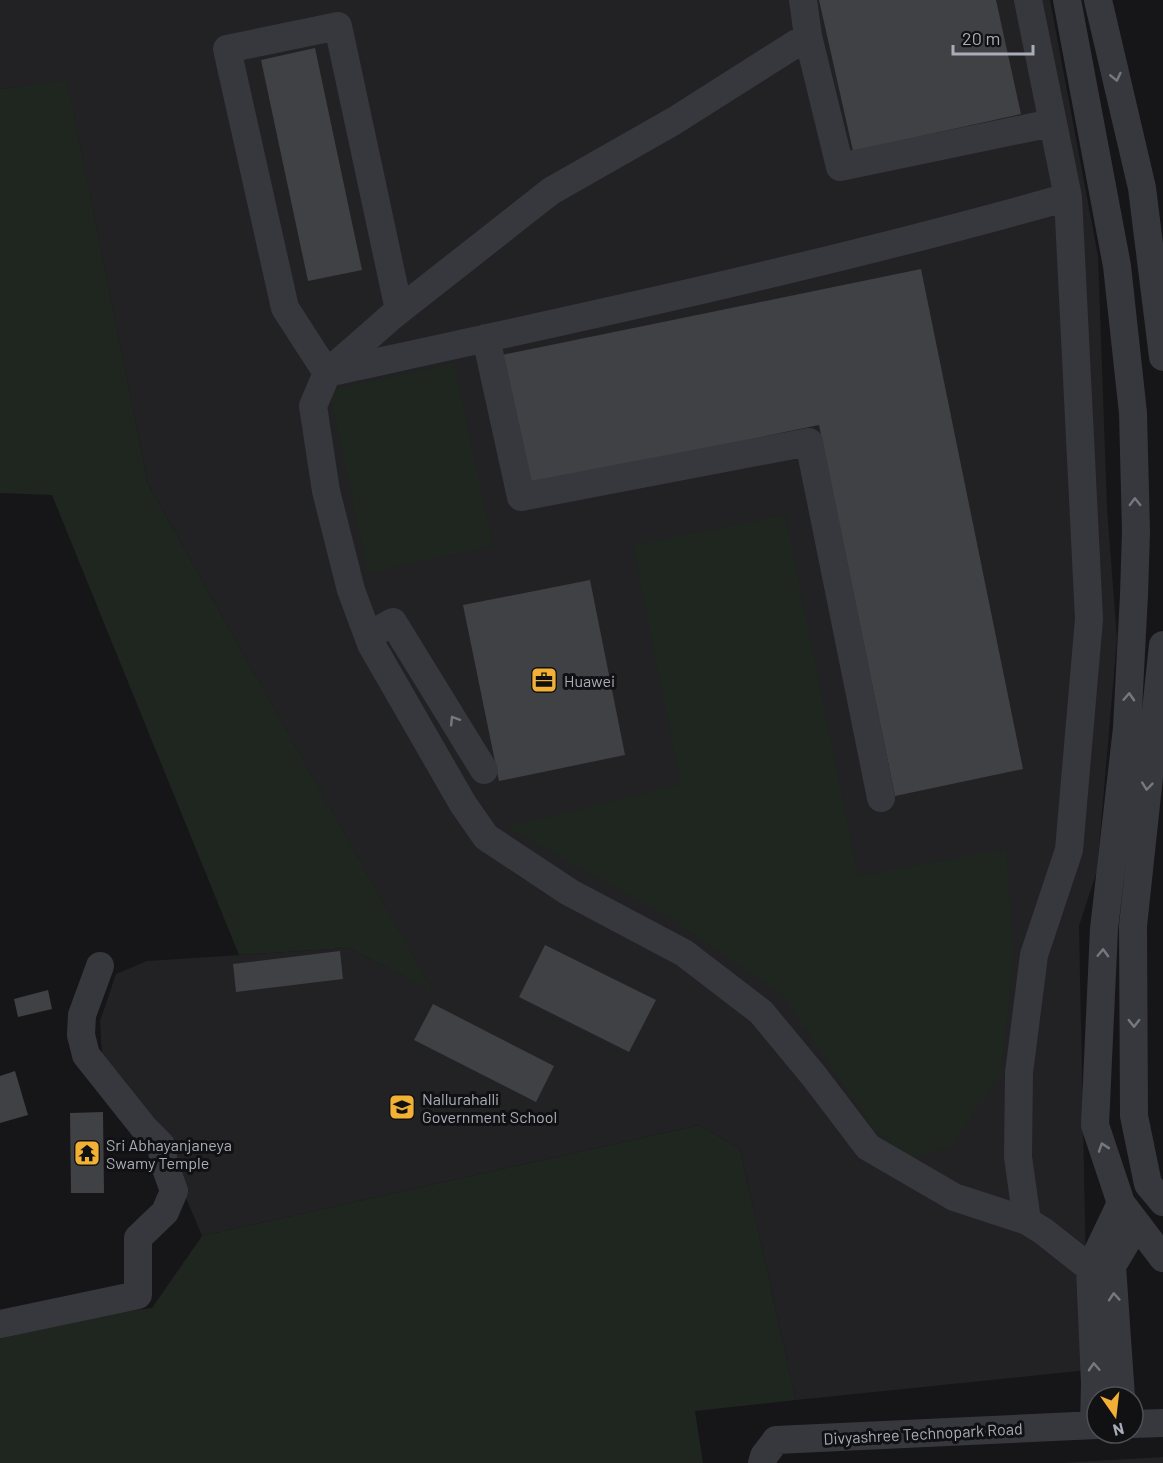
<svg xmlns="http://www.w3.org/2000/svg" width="1163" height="1463" viewBox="0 0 1163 1463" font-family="Barlow,sans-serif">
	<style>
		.built { fill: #222225 }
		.green { fill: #1e261f }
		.building { fill: #404145 }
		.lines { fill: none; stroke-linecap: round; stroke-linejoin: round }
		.minor { stroke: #37383d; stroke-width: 28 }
		.oneway { stroke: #757881 }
		.labels { text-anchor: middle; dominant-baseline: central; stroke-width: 6; stroke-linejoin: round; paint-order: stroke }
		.poi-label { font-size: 16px; fill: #a8adb8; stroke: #111113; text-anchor: start }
		.street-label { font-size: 16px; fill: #a8adb8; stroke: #111113 }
	</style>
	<rect width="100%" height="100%" fill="#161618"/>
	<path class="built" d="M0,0H1050L1098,256L1107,507L1117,639L1097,871L1079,926L1088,1370L796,1400L740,1149L699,1125L202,1236L156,1126L102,1056L100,1021L116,974L147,961L348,948L432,990L148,484L67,81L0,89Z
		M1163,1457V1463H1059Z"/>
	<path class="green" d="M67,80L148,484L433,991L348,948L239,955L52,495L0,493V89Z
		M454,363L493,546L368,573L329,390Z
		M785,515L858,876L1006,849L1014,953L1001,1074L953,1145L907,1161L872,1127L783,996L665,915L506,827L681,784L633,545Z
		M699,1125L740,1149L796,1400L695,1411L703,1463H0V1328L152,1308L202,1236Z"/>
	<path class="building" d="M819,0H996L1021,114L853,151Z
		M315,48L362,270L308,281L261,60Z
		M921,269L1023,769L895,796L819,425L529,485L502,355Z
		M590,580L625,755L499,781L463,605Z
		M545,945L656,1000L629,1052L519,997Z
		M340,951L343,979L236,992L233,964Z
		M48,990L52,1009L18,1017L14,999Z
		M433,1004L554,1066L536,1102L414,1040Z
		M15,1071L28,1115L0,1123V1076Z
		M103,1112L104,1193H71L70,1113Z"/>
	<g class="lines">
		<path class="minor" d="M803,0L808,36L840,167L1052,123
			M1028,0L1068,197
			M1067,0L1117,266L1133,413L1136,531L1134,595L1127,728L1104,929L1095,1125L1121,1203L1163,1258
			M1098,0L1142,188L1163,357
			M808,36L674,121L551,191L392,316L327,373L313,406L326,491L351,590L371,644L463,804L486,837L569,892L684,953L761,1012L814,1076L868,1147L954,1197L1027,1221L1043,1231L1090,1268
			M399,310L338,26L227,49L285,308L327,373C575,319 824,266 1068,197L1089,619L1069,850L1034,955L1019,1073L1018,1157L1027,1221
			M486,338L521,497L809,442L881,798
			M368,636L393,622L484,770
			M1163,645L1133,926L1134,1116L1148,1184L1163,1202
			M0,1324L138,1295V1238L165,1212L174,1191L164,1163L161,1145L144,1128L86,1055L81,1035L82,1015L100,966
			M1121,1397L1112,1266L1137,1224
			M1133,1424L1163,1423
			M1094,1425L1095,1383L1090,1268L1121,1203
			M762,1463L764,1456L776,1440L1097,1425"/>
	</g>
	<defs><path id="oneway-chevron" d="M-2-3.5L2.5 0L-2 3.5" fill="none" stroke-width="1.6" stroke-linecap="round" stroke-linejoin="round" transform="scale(1.5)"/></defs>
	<g class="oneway">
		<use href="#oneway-chevron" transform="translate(1116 77) rotate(77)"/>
		<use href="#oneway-chevron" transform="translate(1135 502) rotate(-91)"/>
		<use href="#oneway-chevron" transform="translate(1129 697) rotate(-87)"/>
		<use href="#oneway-chevron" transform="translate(454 720) rotate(-122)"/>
		<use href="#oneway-chevron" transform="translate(1147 786) rotate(96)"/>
		<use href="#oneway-chevron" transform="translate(1103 953) rotate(-88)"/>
		<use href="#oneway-chevron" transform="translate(1134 1023) rotate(90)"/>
		<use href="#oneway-chevron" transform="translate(1103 1147) rotate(-109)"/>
		<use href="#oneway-chevron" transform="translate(1114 1297) rotate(-94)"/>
		<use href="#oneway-chevron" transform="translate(1094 1367) rotate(-93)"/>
	</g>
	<defs>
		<symbol id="office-square" viewBox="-11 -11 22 22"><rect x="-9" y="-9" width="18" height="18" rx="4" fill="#f2b134" stroke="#111113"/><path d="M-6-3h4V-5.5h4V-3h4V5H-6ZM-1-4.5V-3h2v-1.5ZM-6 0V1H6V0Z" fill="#111"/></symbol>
		<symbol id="school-square" viewBox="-11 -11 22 22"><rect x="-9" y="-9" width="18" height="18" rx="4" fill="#f2b134" stroke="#111113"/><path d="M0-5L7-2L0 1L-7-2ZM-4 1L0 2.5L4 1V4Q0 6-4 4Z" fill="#111"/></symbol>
		<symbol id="temple-square" viewBox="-11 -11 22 22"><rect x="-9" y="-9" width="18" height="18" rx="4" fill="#f2b134" stroke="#111113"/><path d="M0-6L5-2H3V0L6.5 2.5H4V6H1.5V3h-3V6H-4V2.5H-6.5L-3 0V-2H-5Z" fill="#111"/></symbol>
	</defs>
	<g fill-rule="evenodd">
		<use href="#office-square" x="529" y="665" width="30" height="30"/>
		<use href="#school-square" x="387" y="1092" width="30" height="30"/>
		<use href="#temple-square" x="72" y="1138" width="30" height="30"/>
	</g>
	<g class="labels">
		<g class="poi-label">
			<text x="564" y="680">Huawei</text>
			<text x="422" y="1098">Nallurahalli<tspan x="422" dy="18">Government School</tspan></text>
			<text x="106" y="1144">Sri Abhayanjaneya<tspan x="106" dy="18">Swamy Temple</tspan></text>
		</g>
		<g class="street-label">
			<text transform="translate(923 1433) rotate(-3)">Divyashree Technopark Road</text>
		</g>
	</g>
	<g transform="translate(1115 1415) rotate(166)"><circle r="28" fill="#111113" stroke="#4d4f55" stroke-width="1.5"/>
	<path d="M0-4.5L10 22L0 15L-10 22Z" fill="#f2b134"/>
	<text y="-9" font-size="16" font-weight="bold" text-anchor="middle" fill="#a8adb8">N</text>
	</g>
	<path d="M953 45v9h80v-9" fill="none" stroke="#a8adb8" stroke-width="3"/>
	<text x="962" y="45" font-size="18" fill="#a8adb8" stroke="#111113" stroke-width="4.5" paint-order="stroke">20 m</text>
</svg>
